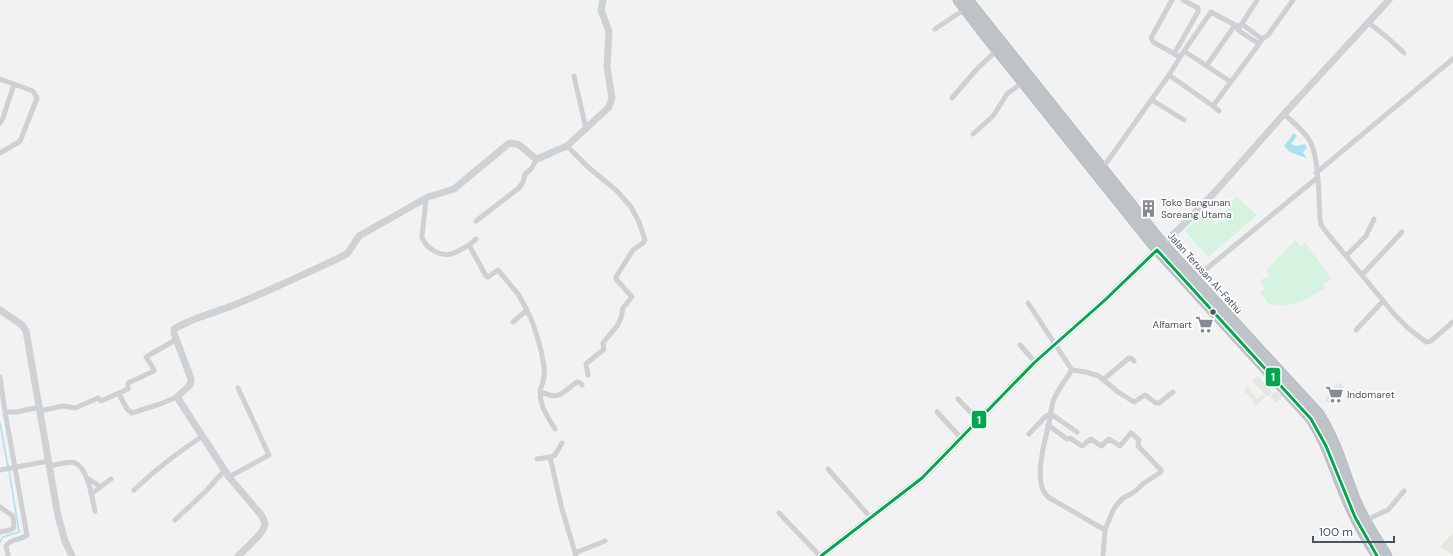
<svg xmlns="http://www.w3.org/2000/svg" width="1453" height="556" viewBox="0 0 1453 556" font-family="'DM Sans',sans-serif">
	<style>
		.commercial { fill: #e6e5e0 }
		.green { fill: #d6f2e1 }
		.water { fill: #aae1f1 }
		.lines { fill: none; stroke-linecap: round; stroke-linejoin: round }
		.stream { stroke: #aae1f1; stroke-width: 1.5 }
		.highway-casing { stroke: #b6bcc2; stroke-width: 11 }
		.street { stroke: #ced0d3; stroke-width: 5 }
		.secondary { stroke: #ced2d5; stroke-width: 7 }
		.highway { stroke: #bec3c8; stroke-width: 9 }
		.bus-1-casing { stroke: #fff; stroke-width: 6 }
		.bus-1 { stroke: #00a64f; stroke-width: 3 }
		.bus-dot { fill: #485460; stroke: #fff; stroke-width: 1.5 }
		.labels { text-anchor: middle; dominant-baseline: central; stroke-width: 3.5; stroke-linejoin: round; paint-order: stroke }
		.poi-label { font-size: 10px; fill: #485460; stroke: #fff; text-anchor: start }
		.street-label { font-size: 10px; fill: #485460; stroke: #fff }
		.line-badge { stroke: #fff; stroke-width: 1.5 }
		.badge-label { font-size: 11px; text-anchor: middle; font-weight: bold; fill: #fff }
	</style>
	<rect width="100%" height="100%" fill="#f3f2f2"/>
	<path class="commercial" d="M1258,376L1272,392L1267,397L1253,381Z
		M1339,382L1345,388L1330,404L1324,400Z
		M1248,387L1257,399L1263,394L1265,397L1256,405L1244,390Z
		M1276,391L1282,397L1276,403L1270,396Z
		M1453,533V555L1440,547Z"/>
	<path class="green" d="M1237,197L1257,215L1208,257L1185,231L1203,211L1214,221L1213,223L1217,225C1223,216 1229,204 1237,197Z
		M1295,240L1301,246L1305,242L1331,278L1323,285L1325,289L1320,291L1305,300L1286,306L1269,304L1260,293L1265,288L1260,281L1262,279L1269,277L1267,269Z"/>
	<path class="water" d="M1294,133L1297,136L1291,144L1296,146L1305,144L1307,148L1303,152L1306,158L1290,152L1284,146Z"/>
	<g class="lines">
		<path class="stream" d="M0,423L8,467
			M0,542L3,537L19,532L9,470"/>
		<defs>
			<path id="highway" d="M958,0L980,29L1157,250L1311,419C1327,444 1333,466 1344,493C1353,515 1364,536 1377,556
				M968,0L1163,244L1319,414C1336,441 1344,470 1355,499C1363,519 1376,538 1387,556"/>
		</defs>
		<use href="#highway" class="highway-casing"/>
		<path class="street" d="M1172,0L1151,38L1153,42L1180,57
			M1369,23L1389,39L1404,53
			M1240,25L1242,24L1262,39
			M935,29L965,9
			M1238,30L1257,0
			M1238,30L1259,44
			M1184,51L1211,12L1237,26
			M1174,54L1198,12V8L1183,0
			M1207,65L1235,25
			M1169,75L1213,106L1259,44L1262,39L1268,35L1293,0
			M574,76L586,129
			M0,79L33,91L37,98L21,139L19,142L0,153
			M952,98L976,70L997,50
			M1152,100L1184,120
			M1213,106L1219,111
			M1284,114C1293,122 1304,131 1310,141C1319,158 1319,199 1320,219L1321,225L1327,233L1395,315L1408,328L1426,342L1431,341L1453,322
			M0,123L3,118L14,84
			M973,134L993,116L1007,94L1023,82
			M567,146L588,167L617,191L631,207L639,222L645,240L643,243L633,250L616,277V279L632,297L623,308L621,318L617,326L603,343L604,349L586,364L588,375
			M1102,169L1169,75L1184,51L1231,82
			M1316,173L1453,59
			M426,198L422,237C425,247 439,257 451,254C457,253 463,248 469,245L486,276L488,277L498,270L518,294L527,310L513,322
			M476,221L519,188L523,182L525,174L531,169L537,159
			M469,245L476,239
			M1346,256L1366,236L1374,219
			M1362,275L1402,232
			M1194,279L1317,178
			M1028,303L1072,370C1066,379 1059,388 1054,399C1051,406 1051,415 1049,423C1045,441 1032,483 1048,497L1105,530
			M527,310C534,324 546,361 544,376C544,381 541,386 540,391C560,402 562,392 577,382L580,383L582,385
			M1356,330L1383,301
			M1020,345L1035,362
			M1072,370L1086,372L1099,376L1118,392L1134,402L1145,395L1156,403H1159L1173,392
			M0,377L5,412H17L40,407
			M1104,379L1129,358H1131L1134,361
			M540,391C540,407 547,415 555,429
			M119,394L127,409L132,413L160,404L177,397
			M958,399L978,420
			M40,411L63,406L75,408L98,398L101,401L128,389V383L154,371L153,368L146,357L177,339
			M5,412L27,535C20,541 11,538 6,546L8,556
			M937,412L961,438
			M1048,425L1067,439L1070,438L1082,446L1091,439L1101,446L1109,439L1120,446L1131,433L1139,440L1138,446L1161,470V472L1144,483L1133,493L1123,498L1115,507L1111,515L1105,530L1103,556
			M1029,434L1046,416L1051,414L1077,432
			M550,457L555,455L562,443
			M537,459L550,457L562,509L576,556
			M50,466C57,465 69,460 75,463C88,468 92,498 95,511
			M828,469L871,518
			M0,470L49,461
			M229,477L269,455L238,388
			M87,478L101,487
			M134,490C155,470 178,452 203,436
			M91,494L111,479
			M0,507L13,516L14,527L11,530L0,532
			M779,513L820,556
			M175,520L206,491L224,471
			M1366,520L1388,510L1404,491
			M575,553L605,541"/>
		<path class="secondary" d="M0,310L22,325L26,331L58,516L65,541L72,556
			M238,556C245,549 263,534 265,525C265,522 263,519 262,516L229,477L177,397L190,385L191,379L174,333V329C192,318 214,313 234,305C271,290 307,273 343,256L348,253L359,236L428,197L454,189L508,144C521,140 527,155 537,159L567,146L609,107L612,98L607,67L609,31L601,10L603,0
			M821,556L922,478L1035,362L1105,300L1182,226L1215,192L1284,114L1389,0"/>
		<use href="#highway" class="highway"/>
		<defs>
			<path id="bus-1" d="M821,556L922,478L1035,362L1105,300L1157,250L1311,419L1326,446L1355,517L1377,556"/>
		</defs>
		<use href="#bus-1" class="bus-1-casing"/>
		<use href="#bus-1" class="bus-1"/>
	</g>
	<defs>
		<symbol id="building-bare" viewBox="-9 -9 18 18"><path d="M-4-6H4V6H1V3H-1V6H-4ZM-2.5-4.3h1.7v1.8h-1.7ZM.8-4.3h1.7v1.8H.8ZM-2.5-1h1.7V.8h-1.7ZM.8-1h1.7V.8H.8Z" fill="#848b93" stroke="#fff" stroke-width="2.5" paint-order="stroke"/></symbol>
		<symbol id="supermarket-bare" viewBox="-9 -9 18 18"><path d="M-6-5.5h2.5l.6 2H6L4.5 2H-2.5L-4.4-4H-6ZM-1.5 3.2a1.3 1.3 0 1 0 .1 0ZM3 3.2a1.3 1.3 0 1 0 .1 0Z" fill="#848b93" stroke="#fff" stroke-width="2.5" paint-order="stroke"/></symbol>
	</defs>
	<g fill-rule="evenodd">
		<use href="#building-bare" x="1136" y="196" width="25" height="25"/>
		<use href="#supermarket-bare" x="1192" y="312" width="25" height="25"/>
		<use href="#supermarket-bare" x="1322" y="382" width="25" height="25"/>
	</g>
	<circle class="bus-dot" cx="1213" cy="312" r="3.5"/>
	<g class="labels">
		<g class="poi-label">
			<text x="1161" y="202">Toko Bangunan<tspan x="1161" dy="12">Soreang Utama</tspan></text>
			<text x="1192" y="324" text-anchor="end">Alfamart</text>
			<text x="1347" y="394">Indomaret</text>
		</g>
		<g class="street-label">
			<text transform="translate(1205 273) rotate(48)">Jalan Terusan Al-Fathu</text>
		</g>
	</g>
	<g class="line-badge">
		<rect x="1265" y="367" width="16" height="20" rx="4" fill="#00a64f"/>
		<rect x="971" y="410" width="16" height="19" rx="4" fill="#00a64f"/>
	</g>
	<g class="badge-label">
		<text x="1273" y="381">1</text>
		<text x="979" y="424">1</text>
	</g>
	<path d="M1313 536v6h81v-6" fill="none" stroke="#485460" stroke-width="2"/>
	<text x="1319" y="536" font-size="12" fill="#485460" stroke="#ffffff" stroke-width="3" paint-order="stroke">100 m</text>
</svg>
